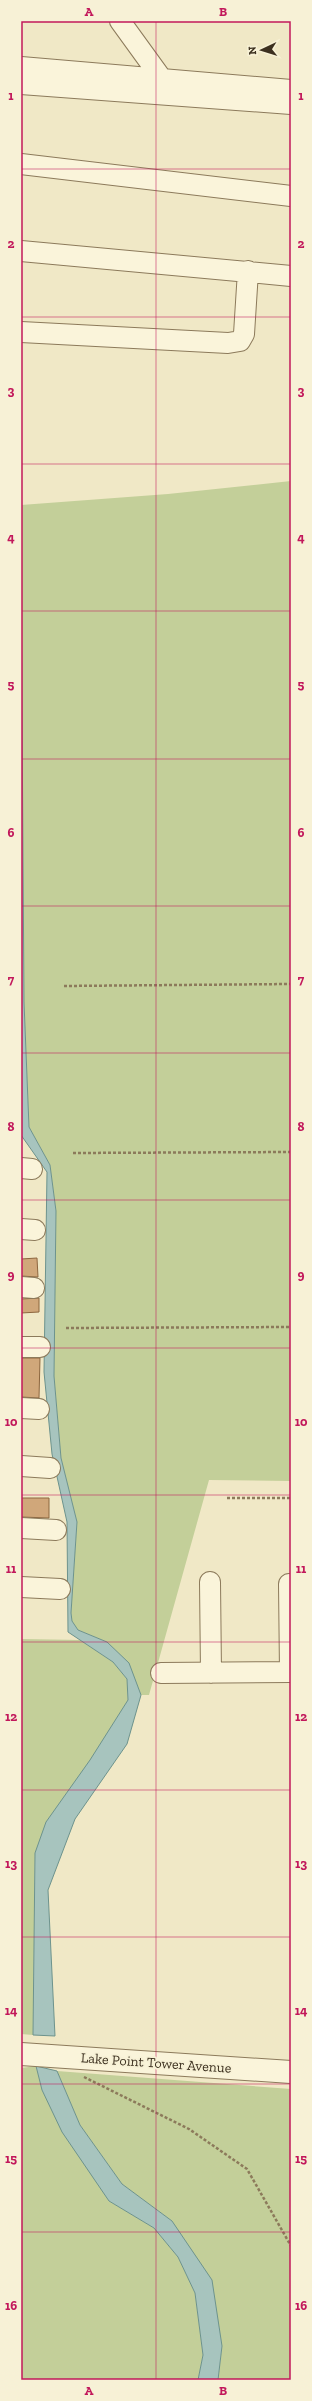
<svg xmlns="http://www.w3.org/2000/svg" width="312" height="2401" viewBox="0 0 312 2401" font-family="'Zilla Slab',serif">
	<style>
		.green { fill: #c3cf99 }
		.water { fill: #a7c4be; stroke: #6d938d }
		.building { fill: #d0a77a; stroke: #8d663f }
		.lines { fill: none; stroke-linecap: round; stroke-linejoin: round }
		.minor-casing { stroke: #8c7a5b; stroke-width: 22 }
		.tertiary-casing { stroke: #8c7a5b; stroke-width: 24 }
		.path { stroke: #8c7a5b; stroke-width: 2.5; stroke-dasharray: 3 2; stroke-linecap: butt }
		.minor { stroke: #faf4da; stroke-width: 20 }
		.tertiary { stroke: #faf4da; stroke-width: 22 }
		.grid { fill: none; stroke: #c2185b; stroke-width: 1; stroke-opacity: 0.55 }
		.labels { text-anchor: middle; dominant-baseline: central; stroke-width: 3.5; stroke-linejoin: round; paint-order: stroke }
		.street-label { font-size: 14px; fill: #3c301f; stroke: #f7f1d6 }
		.neatline { fill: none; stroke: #c2185b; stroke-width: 1.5 }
		.grid-label { font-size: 13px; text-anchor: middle; font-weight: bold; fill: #c2185b }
	</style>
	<rect width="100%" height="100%" fill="#f0e8c6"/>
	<path class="green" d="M291,481V1481L209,1480L149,1695H141L128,1663L107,1642L78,1630L72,1621L71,1613L77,1522L61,1458L54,1376L56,1211L50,1165L29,1127L24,1002L21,505L168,494Z
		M21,1639L80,1640L113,1662L127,1679L128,1700L35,1853L33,2035L21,2034Z
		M36,2066L42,2090L109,2201L154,2228L178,2257L195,2293L203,2355L198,2380H21V2068Z
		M57,2071L291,2089V2380H218L222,2346L172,2221L122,2184L80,2125Z"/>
	<path class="water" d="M21,564L24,1002L29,1127L50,1165L56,1211L54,1376L61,1458L77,1522L71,1613L72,1621L78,1630L107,1642L129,1663L141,1695L127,1744L75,1819L48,1890L55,2036L33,2035L35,1853L46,1822L90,1760L128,1700L127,1679L113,1662L68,1632L67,1522L52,1454L44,1372L47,1172L21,1135Z
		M36,2066L57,2071L80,2125L122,2184L172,2221L212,2280L222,2346L218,2380H198L203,2355L195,2293L178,2257L154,2228L109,2201L62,2132L42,2090Z"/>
	<path class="building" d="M37,1258L38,1277L21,1276V1259Z
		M39,1298V1312L21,1313V1299Z
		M21,1358H40L39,1398L21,1397Z
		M21,1498H49V1518L21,1517Z"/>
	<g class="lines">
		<defs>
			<path id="minor" d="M120,21L162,79
				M21,67L291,90
				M21,84L291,104
				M21,164L291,196
				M21,251L291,276
				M21,332L228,343L240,341L244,334L248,271
				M21,1168L32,1169
				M21,1229L35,1230
				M21,1287L34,1288
				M21,1347H40
				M21,1408L39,1409
				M21,1466L50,1468
				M21,1528L56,1530
				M210,1582L211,1673
				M289,1584L290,1672
				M21,1587L60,1589
				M161,1673L291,1672"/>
			<path id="tertiary" d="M21,2054L291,2072"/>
		</defs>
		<use href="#minor" class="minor-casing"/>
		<use href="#tertiary" class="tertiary-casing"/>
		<path class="path" d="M64,986L291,984
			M73,1153L291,1152
			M66,1328L291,1327
			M227,1498H291
			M84,2077L189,2129L247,2169L291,2246"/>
		<use href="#minor" class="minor"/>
		<use href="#tertiary" class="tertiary"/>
	</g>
	<path class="grid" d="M156,21V2380M21,169H291M21,317H291M21,464H291M21,611H291M21,759H291M21,906H291M21,1053H291M21,1200H291M21,1348H291M21,1495H291M21,1642H291M21,1790H291M21,1937H291M21,2084H291M21,2232H291"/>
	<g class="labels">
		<g class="street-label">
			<text transform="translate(156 2063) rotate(4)">Lake Point Tower Avenue</text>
		</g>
	</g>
	<rect width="312" height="2401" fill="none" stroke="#f7f1d6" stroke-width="44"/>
	<g transform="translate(262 50) rotate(266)" stroke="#f7f1d6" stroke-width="3" paint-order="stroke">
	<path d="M0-3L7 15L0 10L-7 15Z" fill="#3c301f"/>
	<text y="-6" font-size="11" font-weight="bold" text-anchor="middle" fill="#3c301f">N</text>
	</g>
	<rect x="22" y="22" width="268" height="2357" class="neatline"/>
	<g class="grid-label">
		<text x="89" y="16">A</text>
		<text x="223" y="16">B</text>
		<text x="11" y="100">1</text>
		<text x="301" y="100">1</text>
		<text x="11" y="248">2</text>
		<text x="301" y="248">2</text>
		<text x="11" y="395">3</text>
		<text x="301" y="395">3</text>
		<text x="11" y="542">4</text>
		<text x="301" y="542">4</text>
		<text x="11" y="689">5</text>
		<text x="301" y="689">5</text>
		<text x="11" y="837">6</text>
		<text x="301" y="837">6</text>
		<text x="11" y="984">7</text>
		<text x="301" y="984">7</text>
		<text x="11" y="1131">8</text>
		<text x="301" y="1131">8</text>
		<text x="11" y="1279">9</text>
		<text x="301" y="1279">9</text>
		<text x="11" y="1426">10</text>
		<text x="301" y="1426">10</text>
		<text x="11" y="1573">11</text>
		<text x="301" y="1573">11</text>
		<text x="11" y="1721">12</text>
		<text x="301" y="1721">12</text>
		<text x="11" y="1868">13</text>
		<text x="301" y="1868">13</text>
		<text x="11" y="2015">14</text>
		<text x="301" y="2015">14</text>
		<text x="11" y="2163">15</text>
		<text x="301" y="2163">15</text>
		<text x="11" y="2310">16</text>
		<text x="301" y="2310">16</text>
		<text x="89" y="2395">A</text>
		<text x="223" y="2395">B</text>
	</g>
</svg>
